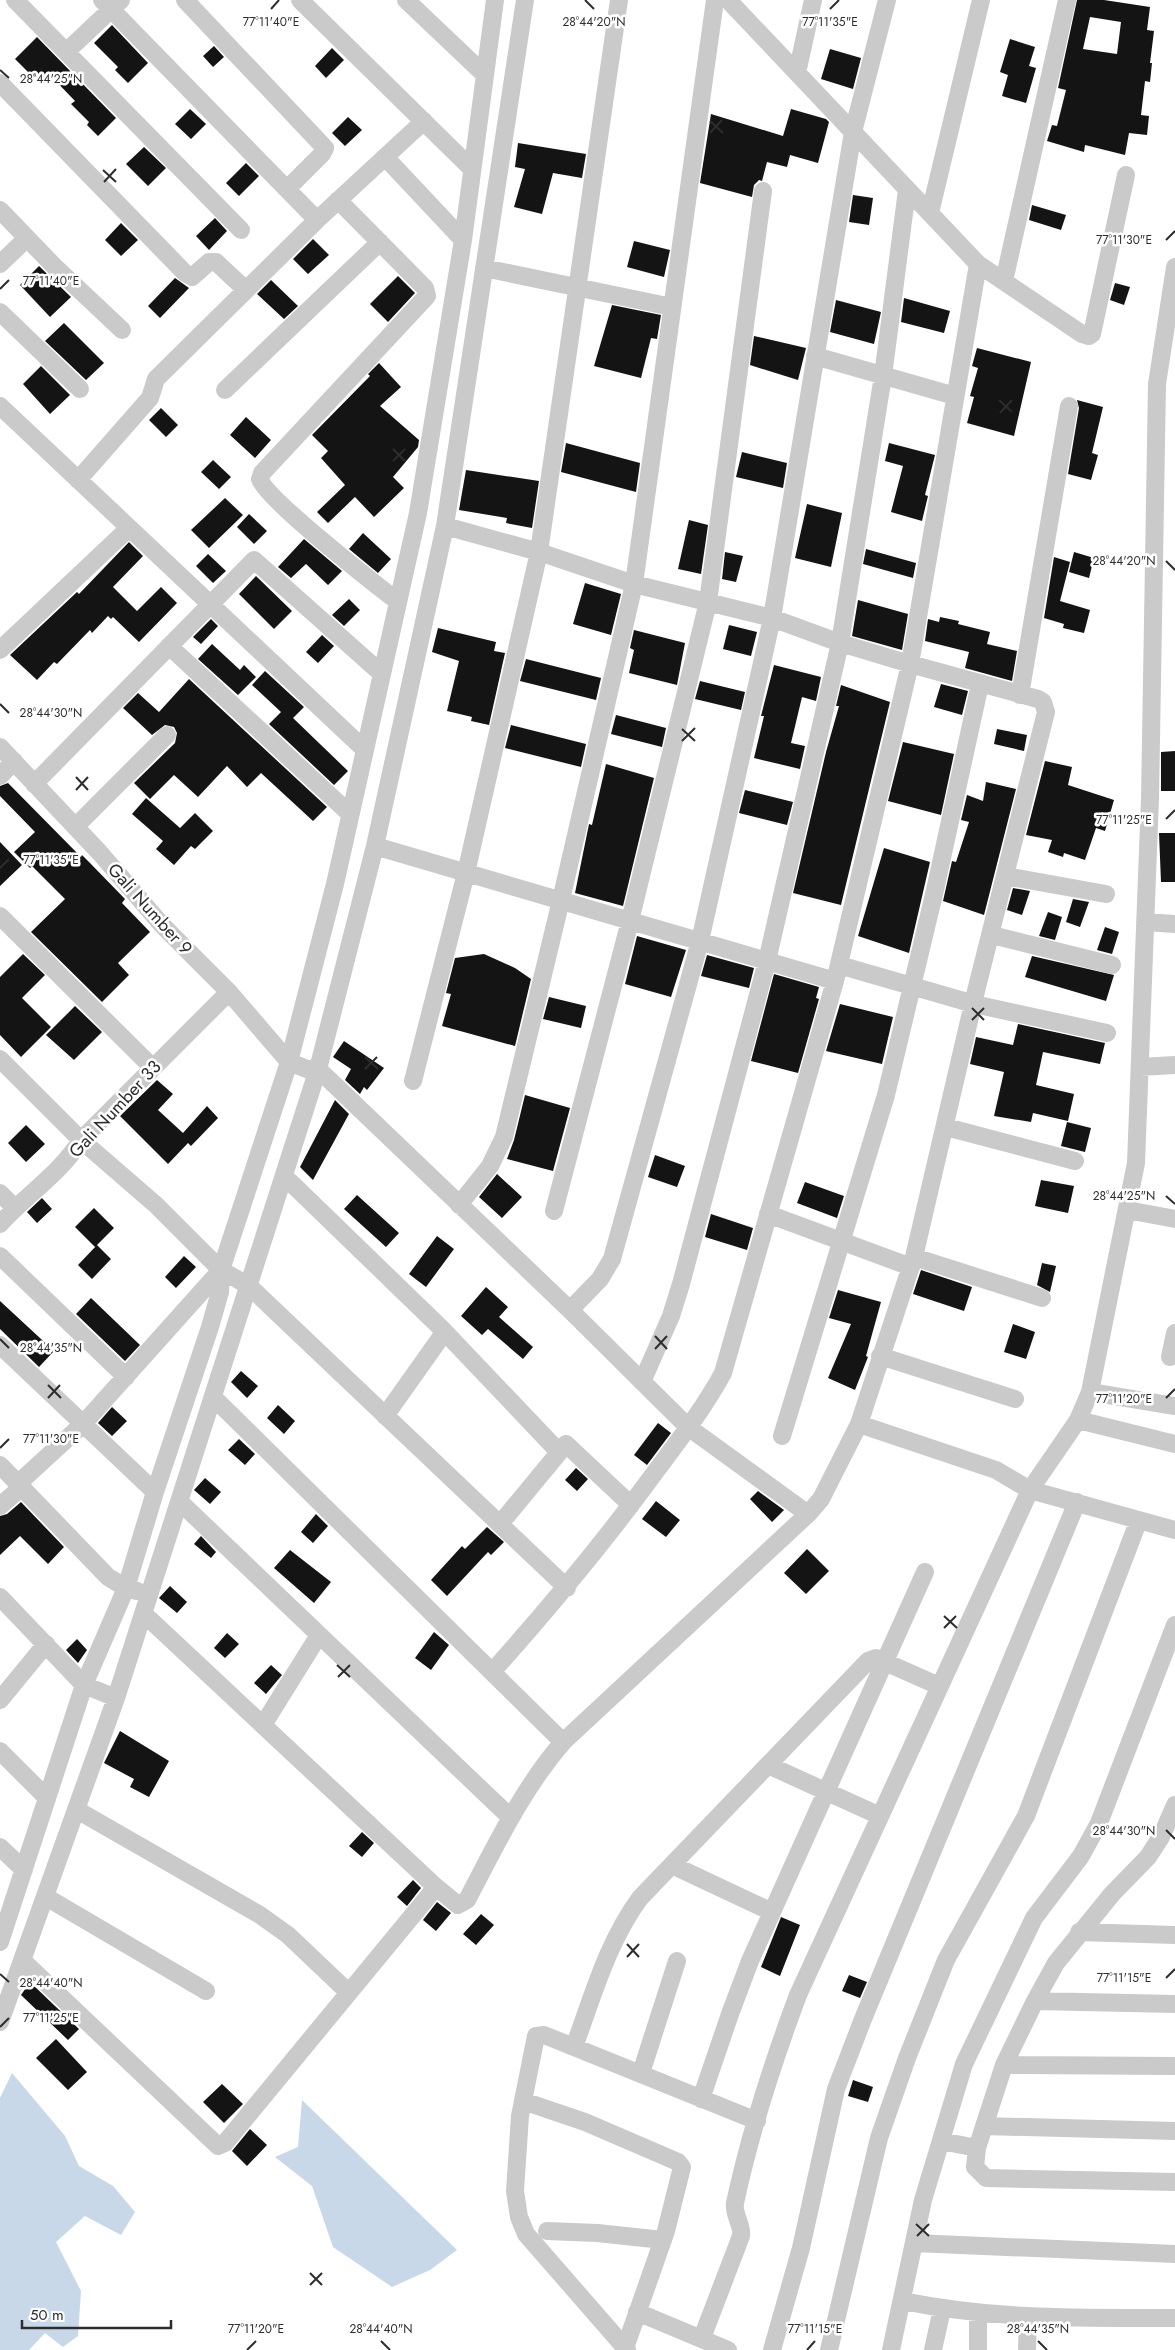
<svg xmlns="http://www.w3.org/2000/svg" width="1175" height="2350" viewBox="0 0 1175 2350" font-family="Jost,sans-serif">
	<style>
		.water { fill: #c8d8e8 }
		.building { fill: #141414; fill-rule: evenodd }
		.lines { fill: none; stroke-linecap: round; stroke-linejoin: round }
		.minor { stroke: #cacaca; stroke-width: 18 }
		.ticks { fill: none; stroke: #2d2d2d; stroke-width: 2 }
		.labels { text-anchor: middle; dominant-baseline: central; stroke-width: 5; stroke-linejoin: round; paint-order: stroke }
		.street-label { font-size: 18px; fill: #2d2d2d; stroke: #fff }
		.ticks-label { font-size: 12px; text-anchor: middle; fill: #2d2d2d; stroke: #fff; stroke-width: 5; stroke-linejoin: round; paint-order: stroke }
	</style>
	<rect width="100%" height="100%" fill="#fff"/>
	<path class="water" d="M12,2073L65,2136L79,2166L113,2186L135,2212L121,2235L85,2216L56,2242L81,2291L78,2336L63,2347L45,2333L29,2350H0V2098Z
		M302,2100L457,2250L430,2270L392,2287L333,2247L312,2186L275,2157L298,2147Z"/>
	<path class="building" d="M1077,0H1104L1150,7L1147,30L1154,31L1150,63H1152L1150,82L1145,81L1141,115L1149,116L1147,135L1129,133L1125,155L1085,145L1084,152L1047,141L1052,125L1057,126L1066,90L1058,88ZM1090,17L1121,22L1117,54L1083,49Z
		M112,25L148,63L128,83L115,70L118,67L94,43Z
		M37,37L116,118L98,136L87,125L89,122L71,104L75,101L47,72L37,81L15,59Z
		M1010,39L1035,47L1029,66L1036,68L1026,103L1002,96L1008,75L1000,72Z
		M214,46L224,57L213,67L203,56Z
		M332,48L344,60L326,78L315,66Z
		M830,49L861,58L853,89L821,79Z
		M190,109L206,124L191,139L175,124Z
		M791,109L826,119L829,122L818,163L790,155L787,167L767,162L762,181L759,180L754,185L752,197L700,183L711,114L783,136Z
		M348,117L362,130L345,146L332,133Z
		M518,143L586,154L582,178L553,173L542,214L514,207L525,169L515,167Z
		M144,147L166,168L148,186L126,164Z
		M246,163L259,176L239,196L226,183Z
		M853,195L873,198L869,225L849,222Z
		M1032,205L1066,215L1061,230L1029,220Z
		M215,218L227,231L209,250L196,236Z
		M121,223L138,240L121,256L105,240Z
		M313,239L329,255L308,274L293,259Z
		M634,241L670,250L664,277L627,267Z
		M39,266L71,297L50,317L20,285Z
		M398,276L415,293L388,322L370,304Z
		M175,278L189,288L160,318L148,306Z
		M271,280L298,306L284,319L257,294Z
		M1115,283L1130,287L1124,305L1110,300Z
		M904,298L950,311L944,333L901,322Z
		M836,300L881,312L874,344L830,332Z
		M612,305L661,315L657,339L651,338L641,378L594,366Z
		M64,323L104,363L86,380L45,341Z
		M754,336L806,348L798,380L750,365Z
		M977,348L1031,362L1014,436L967,423L974,397L970,396L978,368L972,366Z
		M379,363L401,387L380,406L419,440L418,447L393,477L404,488L374,517L355,497L328,523L317,512L345,485L321,458L328,451L312,435L370,376L368,374Z
		M41,366L70,395L50,414L23,384Z
		M1077,400L1103,407L1092,453L1098,455L1091,480L1068,474L1079,408Z
		M161,408L178,425L166,437L149,420Z
		M246,417L271,440L255,458L230,435Z
		M566,443L640,463L636,492L561,472Z
		M889,443L935,455L925,495L928,496L922,521L891,512L903,466L885,461Z
		M742,452L787,463L783,488L736,477Z
		M213,460L231,477L219,489L201,472Z
		M466,470L539,481L532,528L506,523L507,518L459,510Z
		M225,498L243,515L209,548L191,530Z
		M807,504L842,513L831,567L795,558Z
		M249,514L267,531L254,544L237,527Z
		M689,520L708,525L701,574L678,569Z
		M363,533L391,559L378,573L349,549Z
		M304,539L342,571L328,585L306,564L291,578L278,567Z
		M129,542L143,556L113,587L137,611L161,587L177,603L139,642L113,617L111,619L108,616L92,633L90,630L57,664L54,662L37,680L10,655L77,592L79,594Z
		M866,549L916,563L913,578L863,564Z
		M725,552L743,556L736,582L722,579Z
		M1074,552L1094,558L1089,578L1069,572Z
		M208,554L226,571L213,583L196,566Z
		M1054,557L1070,562L1060,601L1090,610L1084,633L1063,628L1064,624L1044,618Z
		M256,576L292,611L274,629L239,594Z
		M585,583L621,594L611,635L573,624Z
		M349,599L360,610L344,626L332,615Z
		M858,600L908,614L902,650L852,636Z
		M940,617L959,621L958,624L990,632L987,644L1017,651L1012,681L965,668L969,652L925,641L928,619L939,622Z
		M211,619L218,626L201,644L193,637Z
		M729,625L757,632L751,656L723,649Z
		M438,628L496,642L494,651L505,653L489,725L471,721L472,717L447,711L459,661L432,652Z
		M634,630L685,643L677,685L629,673L634,650L630,648Z
		M322,635L334,646L318,663L306,652Z
		M212,644L240,670L244,665L256,677L238,695L198,659Z
		M526,659L601,678L596,700L520,681Z
		M774,665L821,677L816,701L802,697L791,743L805,746L800,769L754,758L764,716H761Z
		M265,671L304,707L293,718L348,771L334,785L269,724L281,712L252,685Z
		M189,679L327,807L313,821L261,773L247,787L227,766L198,797L174,775L150,799L134,783L175,743L177,733L174,727L165,725L152,735L123,708L138,693L159,712Z
		M700,681L745,692L741,710L695,699Z
		M941,684L968,691L962,715L934,707Z
		M841,685L890,702L841,905L793,893L826,752L839,706H836Z
		M616,715L666,728L662,747L611,734Z
		M511,725L586,744L581,767L505,748Z
		M997,729L1027,735L1024,751L994,744Z
		M903,742L954,754L941,815L888,801Z
		M1175,751V791H1161V752Z
		M1045,761L1072,767L1068,785L1114,800L1105,831L1096,828L1085,860L1064,853L1063,857L1048,852L1052,840L1026,835Z
		M606,764L654,778L623,906L575,893L589,824L592,825Z
		M986,782L1016,789L984,915L943,901L952,861L956,862L969,822L961,820L967,795L983,801Z
		M8,783L81,857L82,855L90,863L125,899L122,903L150,932L118,963L129,975L102,1002L31,932L65,899L32,866L30,868L14,852L35,832L0,796V786Z
		M745,790L793,802L787,825L739,813Z
		M146,798L180,828L195,813L213,831L195,849L191,846L174,865L156,849L163,841L132,814Z
		M1159,833H1175V882H1161Z
		M0,842L22,865L0,886Z
		M884,848L930,862L909,953L858,936Z
		M1013,888L1030,891L1022,915L1007,910Z
		M1073,899L1089,902L1080,927L1066,922Z
		M1048,912L1062,917L1055,940L1039,936Z
		M1105,927L1119,932L1112,954L1097,950Z
		M637,936L686,950L671,997L625,984Z
		M23,954L45,975L22,998L51,1027L21,1057L0,1035V977Z
		M484,954L515,968L531,979L515,1046L442,1026L451,994L446,993L455,958Z
		M707,955L754,968L749,988L701,976Z
		M1032,956L1114,975L1106,1001L1025,977Z
		M774,974L819,987L816,998L819,999L798,1073L751,1061Z
		M549,997L586,1006L581,1028L543,1019Z
		M840,1004L893,1017L882,1064L826,1051Z
		M75,1006L102,1032L74,1060L46,1035Z
		M1018,1024L1105,1043L1100,1064L1043,1052L1036,1085L1074,1094L1068,1121L1033,1113L1031,1122L994,1116L1004,1072L970,1064L976,1037L1013,1045Z
		M344,1041L384,1068L367,1090L364,1087L360,1094L345,1080L351,1069L333,1057Z
		M157,1080L173,1094L158,1110L183,1133L207,1106L218,1118L191,1146L188,1143L168,1164L120,1116Z
		M525,1095L570,1108L553,1171L507,1159L514,1140Z
		M335,1100L349,1114L313,1180L300,1167Z
		M1067,1122L1091,1128L1085,1152L1061,1146Z
		M26,1125L45,1144L26,1162L8,1143Z
		M655,1155L685,1166L677,1187L648,1177Z
		M497,1174L522,1197L502,1218L479,1197Z
		M1041,1180L1074,1186L1068,1213L1035,1206Z
		M805,1182L844,1196L837,1218L797,1203Z
		M357,1195L399,1233L386,1247L344,1209Z
		M42,1198L52,1209L37,1223L27,1212Z
		M94,1208L114,1228L95,1247L75,1227Z
		M711,1214L753,1228L747,1250L705,1237Z
		M437,1236L454,1249L426,1287L409,1274Z
		M97,1245L111,1259L92,1279L78,1265Z
		M184,1256L196,1267L176,1288L165,1277Z
		M1042,1263L1056,1266L1050,1292L1037,1285Z
		M921,1270L972,1287L964,1311L913,1294Z
		M486,1287L508,1307L499,1317L533,1347L523,1359L488,1329L482,1335L461,1316Z
		M838,1290L881,1302L866,1356L868,1357L855,1390L828,1378L851,1324L829,1318Z
		M91,1298L140,1345L125,1361L76,1314Z
		M0,1301L54,1351L39,1367L0,1329Z
		M1013,1324L1035,1332L1026,1359L1004,1352Z
		M241,1371L258,1386L247,1398L231,1382Z
		M278,1405L295,1421L284,1434L267,1418Z
		M112,1407L127,1421L112,1436L98,1423Z
		M658,1423L671,1433L647,1465L634,1455Z
		M239,1439L255,1454L245,1465L228,1450Z
		M576,1468L588,1479L577,1491L565,1480Z
		M205,1478L221,1492L210,1504L194,1490Z
		M758,1491L784,1510L772,1522L750,1499Z
		M656,1501L680,1520L666,1537L642,1519Z
		M21,1502L64,1547L48,1564L20,1536L0,1555V1516L7,1514Z
		M316,1514L328,1526L313,1543L301,1532Z
		M487,1527L504,1542L491,1555L488,1552L447,1596L431,1580L462,1546L465,1549Z
		M201,1536L216,1552L211,1558L194,1544Z
		M807,1549L829,1571L806,1594L784,1573Z
		M290,1550L331,1582L314,1603L274,1568Z
		M170,1586L187,1602L177,1613L159,1598Z
		M434,1632L449,1645L431,1670L415,1658Z
		M227,1633L239,1644L225,1658L214,1648Z
		M77,1639L87,1650L78,1663L66,1650Z
		M271,1665L282,1675L266,1694L254,1683Z
		M120,1731L169,1761L149,1797L130,1787L134,1779L104,1763Z
		M362,1832L374,1843L362,1857L349,1846Z
		M413,1880L421,1888L407,1906L397,1897Z
		M437,1902L451,1913L436,1931L423,1920Z
		M481,1914L494,1925L476,1945L463,1934Z
		M781,1917L800,1925L780,1976L761,1967Z
		M849,1975L867,1982L860,1998L842,1991Z
		M30,1982L79,2029L68,2040L21,1995Z
		M56,2039L87,2072L68,2090L36,2058Z
		M853,2080L873,2087L868,2102L848,2096Z
		M222,2084L243,2104L224,2123L203,2102Z
		M250,2129L267,2145L247,2166L232,2151Z"/>
	<g class="lines">
		<path class="minor" d="M15,0L241,230
			M102,0L317,220L424,121
			M185,0L325,148L322,154L287,189
			M300,0L472,169
			M406,0L485,75
			M66,52L121,0
			M797,73L813,0
			M0,83L185,273L192,277L209,262H216L246,290
			M386,158L463,240
			M338,200L425,288L427,296L262,473L260,479C265,498 375,584 397,601
			M0,210L54,266L122,330
			M930,213L981,0
			M0,264L27,238
			M978,264L1082,334L1089,336L1092,334L1126,175
			M484,268L672,307
			M1004,281L1067,0
			M0,312L80,389
			M815,356L955,396
			M225,390L380,242
			M0,406L365,750
			M78,480L150,398L156,379L317,220
			M445,526L539,552L634,584L772,618L840,643L910,664L978,264L728,0
			M169,646L350,814
			M0,650L129,528
			M1020,695L1069,406
			M0,747L100,853L162,925L229,992L289,1062L307,1069H318L570,1310L688,1427L808,1514L821,1499L859,1424L996,1470L1030,1490L1175,1530
			M0,776L14,761
			M34,784L254,560L382,674
			M75,827L167,735
			M375,846L835,981
			M1005,876L1106,894
			M0,916L153,1068
			M1145,922L1175,924
			M992,935L1112,965
			M839,965L974,1004L1107,1033
			M0,1059L81,1140L156,1205L221,1270L249,1286L567,1588
			M1140,1067L1175,1065
			M413,1081L466,873L539,552L619,0
			M946,1127L1075,1161
			M284,1176L442,1329L441,1337L385,1416
			M0,1193L15,1208
			M459,1205L490,1166L504,1137L561,900L634,584L715,0
			M1127,1210L1175,1219
			M554,1211L630,921L708,602L763,191
			M768,1214L911,1267
			M0,1224C26,1195 61,1173 81,1140L229,992
			M0,1256L126,1377
			M914,1257L1042,1298
			M570,1310L600,1279L612,1259L700,941L772,618L853,132L887,0
			M442,1329L558,1451
			M0,1345L155,1492
			M880,1356L1015,1399
			M1170,1357L1175,1333
			M642,1382L671,1316L681,1284L767,961L840,643L883,376L907,190
			M1090,1392L1175,1406
			M213,1397L563,1742
			M1078,1420L1175,1444
			M782,1436L886,1095L935,890L980,684
			M0,1465L108,1577L126,1588L137,1591
			M180,1502L511,1818
			M0,1506L22,1487L23,1479L83,1424L221,1270
			M500,1524L566,1444L631,1505
			M0,1597L84,1685L116,1698
			M144,1614L436,1887L458,1905L467,1900C496,1845 523,1788 563,1742L808,1514
			M492,1672C550,1607 605,1541 656,1471C680,1439 704,1408 723,1373L835,981L910,664L1038,699L1043,702L1046,712L976,991L914,1257L859,1424
			M0,1700L46,1644
			M263,1725L319,1635
			M0,1751L47,1798
			M768,1765L880,1816
			M77,1810L260,1915L288,1935L348,1992
			M0,1847L24,1870
			M672,1865L772,1912
			M46,1897L206,1991
			M1079,1932L1175,1935
			M0,1942L84,1685L126,1588L155,1492L210,1327L220,1292L221,1270L289,1062L335,884L418,513L463,240L495,0
			M23,1961L218,2146L225,2143L436,1887
			M1035,2001L1175,2004
			M0,2022L116,1698L318,1069L375,846L445,526L525,0
			M574,2047C593,1996 607,1943 640,1898L868,1661L876,1658L939,1686
			M1004,2065L1175,2066
			M641,2073L677,1961
			M701,2099L730,2014L750,1961L925,1572
			M523,2101L585,2122L678,2162L682,2167L666,2231L625,2348
			M984,2126L1175,2131
			M941,2141L977,2148L1004,2065L1035,2001L1056,1963L1112,1894L1148,1857L1161,1837L1175,1805
			M977,2148L975,2167L986,2178L1175,2182
			M547,2231L597,2233L663,2240
			M914,2243L1175,2254
			M903,2301C996,2320 1081,2318 1175,2318
			M637,2312L728,2350
			M702,2338L741,2236C743,2225 733,2215 735,2203C750,2133 773,2062 798,1995L1030,1490L1078,1420L1090,1392L1136,1163L1150,798L1157,384L1175,267
			M627,2350L526,2234L519,2217L515,2191L520,2116L536,2036L544,2035L757,2121
			M772,2350L801,2248L836,2089L863,2019L1077,1502
			M829,2350L879,2138L907,2058L946,1960L1026,1816L1138,1522
			M891,2350L923,2200L964,2064L1034,1918L1081,1856L1099,1823L1175,1625
			M933,2350L942,2309
			M978,2350V2314
			M1027,2350L1028,2318"/>
	</g>
	<path class="ticks" d="M585,0L594,9M271,9L279,0M830,9L839,0M0,70L9,78M710,121L723,133M710,133L722,120M103,170L116,182M104,182L116,169M1166,240L1175,231M0,289L9,280M999,400L1012,412M1000,413L1012,400M393,449L405,461M393,461L405,449M1166,561L1175,570M0,704L9,713M682,729L695,741M682,741L695,728M76,777L88,790M76,790L88,777M1166,819L1175,810M0,868L9,859M972,1008L984,1020M972,1020L984,1008M365,1057L378,1069M365,1069L377,1057M1166,1196L1175,1204M655,1336L667,1349M0,1339L9,1348M655,1349L667,1336M48,1385L61,1398M48,1398L60,1385M1166,1398L1175,1389M0,1448L9,1439M944,1616L957,1628M944,1628L956,1616M337,1665L350,1677M338,1677L350,1665M1166,1830L1175,1839M627,1944L639,1957M627,1957L639,1944M0,1974L9,1982M1166,1978L1175,1969M0,2027L9,2018M916,2224L929,2236M917,2236L929,2224M310,2273L322,2285M310,2285L322,2273M381,2341L390,2350M1038,2341L1047,2350M247,2350L256,2341M807,2350L815,2341"/>
	<g class="labels">
		<g class="street-label">
			<text transform="translate(150 909) rotate(48)">Gali Number 9</text>
			<text transform="translate(115 1109) rotate(-47)">Gali Number 33</text>
		</g>
	</g>
	<g class="ticks-label">
		<text x="594" y="26">28°44'20"N</text>
		<text x="271" y="26">77°11'40"E</text>
		<text x="830" y="26">77°11'35"E</text>
		<text x="51" y="83">28°44'25"N</text>
		<text x="1124" y="244">77°11'30"E</text>
		<text x="51" y="285">77°11'40"E</text>
		<text x="1124" y="565">28°44'20"N</text>
		<text x="51" y="717">28°44'30"N</text>
		<text x="1124" y="824">77°11'25"E</text>
		<text x="51" y="864">77°11'35"E</text>
		<text x="1124" y="1200">28°44'25"N</text>
		<text x="51" y="1352">28°44'35"N</text>
		<text x="1124" y="1403">77°11'20"E</text>
		<text x="51" y="1443">77°11'30"E</text>
		<text x="1124" y="1835">28°44'30"N</text>
		<text x="1124" y="1982">77°11'15"E</text>
		<text x="51" y="1987">28°44'40"N</text>
		<text x="51" y="2022">77°11'25"E</text>
		<text x="256" y="2333">77°11'20"E</text>
		<text x="815" y="2333">77°11'15"E</text>
		<text x="381" y="2333">28°44'40"N</text>
		<text x="1038" y="2333">28°44'35"N</text>
	</g>
	<path d="M22 2320v8h149v-8" fill="none" stroke="#2d2d2d" stroke-width="2.5"/>
	<text x="30" y="2320" font-size="15" fill="#2d2d2d" stroke="#ffffff" stroke-width="4" paint-order="stroke">50 m</text>
</svg>
